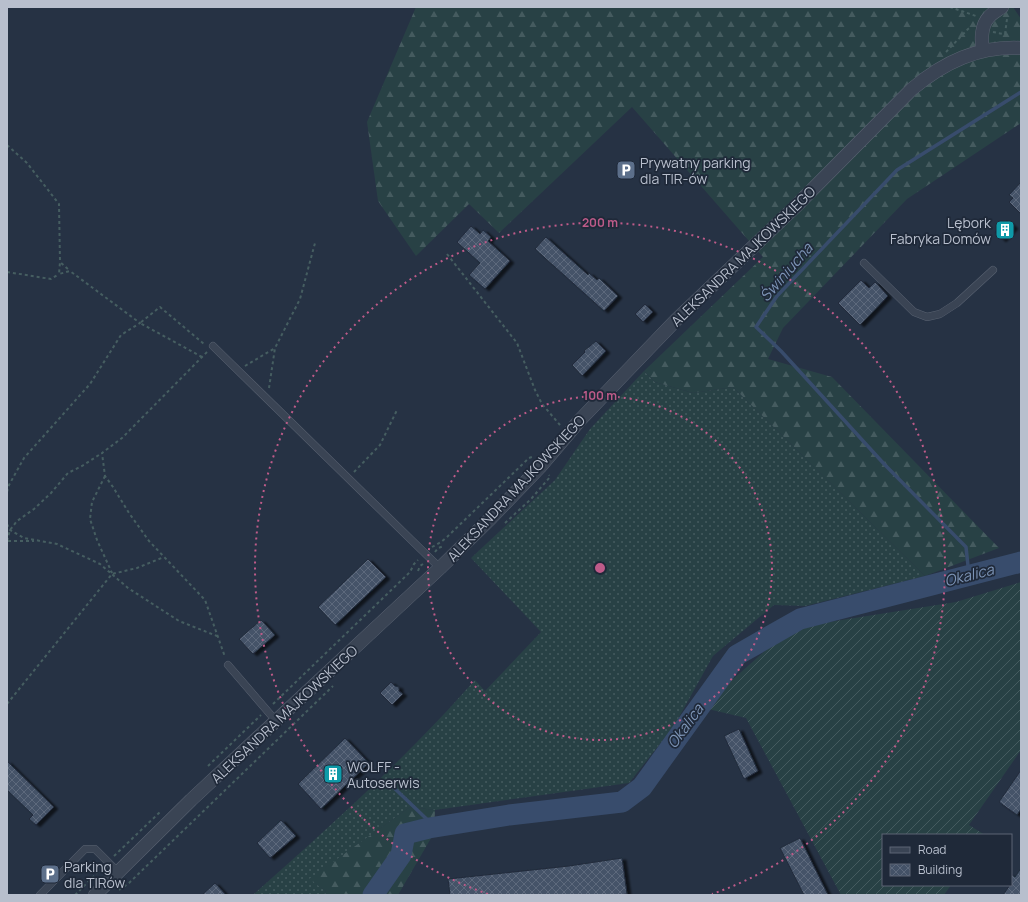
<svg xmlns="http://www.w3.org/2000/svg" width="1028" height="902" viewBox="0 0 1028 902" font-family="Manrope,sans-serif">
	<style>
		.grass { fill: url(#grass-dots) }
		.forest { fill: url(#forest-firs) }
		.garden { fill: url(#garden-furrows) }
		.lines { fill: none; stroke-linecap: round; stroke-linejoin: round }
		.stream { stroke: #384c6c; stroke-width: 3.5 }
		.river { stroke: #384c6c; stroke-width: 21 }
		.building { fill: url(#building-cross-hatch); stroke: #212b3b; filter: url(#shadow) }
		.service-casing { stroke: #596271; stroke-width: 8 }
		.minor-casing { stroke: #596271; stroke-width: 14 }
		.path { stroke: #465e61; stroke-width: 2; stroke-dasharray: 3 3; stroke-linecap: butt }
		.service { stroke: #3a4454; stroke-width: 7 }
		.minor { stroke: #3a4454; stroke-width: 13 }
		.ring { fill: none; stroke: #be5b89; stroke-width: 2; stroke-dasharray: 2 4 }
		.labels { text-anchor: middle; dominant-baseline: central; stroke-width: 3.5; stroke-linejoin: round; paint-order: stroke }
		.poi-label { font-size: 14px; fill: #b8bfcd; stroke: #1f2939; text-anchor: start }
		.street-label { font-size: 14px; fill: #b8bfcd; stroke: #1f2939 }
		.water-label { font-size: 15px; font-style: italic; fill: #7d94b6; stroke: #1f2939 }
		.centre { fill: #be5b89; stroke: #1f2939; stroke-width: 2 }
		.ring-label { font-size: 12px; text-anchor: middle; font-weight: bold; fill: #be5b89; stroke: #1f2939; stroke-width: 3.5; stroke-linejoin: round; paint-order: stroke }
	</style>
	<defs>
		<pattern id="grass-dots" width="8" height="8" patternUnits="userSpaceOnUse"><rect width="8" height="8" fill="#284145"/><path d="M2 2h.1M6 6h.1" fill="none" stroke="#455b5f" stroke-width="1.8" stroke-linecap="round"/></pattern>
		<pattern id="forest-firs" width="22" height="20" patternUnits="userSpaceOnUse"><rect width="22" height="20" fill="#284145"/><path d="M5 1l3.5 6h-7zM16 11l3.5 6h-7z" fill="#455b5f"/></pattern>
		<pattern id="garden-furrows" width="10" height="10" patternUnits="userSpaceOnUse"><rect width="10" height="10" fill="#284145"/><path d="M-1 1l2-2M0 10L10 0M9 11l2-2" fill="none" stroke="#455b5f"/></pattern>
		<pattern id="building-cross-hatch" width="8" height="8" patternUnits="userSpaceOnUse"><rect width="8" height="8" fill="#445267"/><path d="M0 0l8 8M0 8l8-8" fill="none" stroke="#5d697c"/></pattern>
		<filter id="shadow"><feDropShadow dx="4" dy="2" stdDeviation="1" flood-color="#0009"/></filter>
	</defs>
	<rect width="100%" height="100%" fill="#263244"/>
	<path class="grass" d="M644,371L655,382L693,393L733,387L925,576L805,606L774,605L713,656L674,726L629,783L435,810L410,807L310,879L326,891L324,895H253C309,845 365,795 417,742C437,722 456,701 475,680L485,691L541,632L471,558L555,480L590,429Z"/>
	<path class="forest" d="M416,7H1013L1021,19V123L907,199L783,328L768,359L832,377L999,548L925,576L733,387L693,393L655,382L644,371L763,257L632,107L499,233L469,204L416,256L378,201L367,122Z
		M410,807L435,810L434,833L398,895H324L326,891L309,879Z"/>
	<path class="garden" d="M1021,582V750L969,825L985,835H883V885H951L944,895H841L746,718L708,709L723,688L791,628L956,602Z"/>
	<g class="lines">
		<path class="stream" d="M969,575L966,547L885,465L781,351L756,327L777,296L897,170L1021,92
			M391,785L435,827"/>
		<path class="river" d="M373,895L401,855L405,834L429,828L509,815L622,802L642,787L737,655L800,619L1021,562"/>
	</g>
	<path class="building" d="M1021,182V214L1009,202L1013,198L1009,195Z
		M1007,220L1014,227L1002,240L995,232Z
		M471,226L480,234L483,230L491,237L488,241L510,261L485,289L469,275L480,263L457,242Z
		M546,237L588,275L589,273L597,280L599,278L618,296L604,311L535,249Z
		M861,280L869,288L875,282L888,296L860,325L838,303Z
		M645,304L653,312L643,322L635,314Z
		M596,341L606,351L582,376L572,365L585,352L584,351Z
		M368,559L386,577L335,625L318,607Z
		M261,620L275,635L253,654L239,639Z
		M391,682L395,686L399,687V691L403,694L392,705L380,693Z
		M739,729L758,771L744,779L724,736Z
		M345,738L369,763L321,809L298,784Z
		M7,761L54,807L36,825L29,819L33,815L7,790Z
		M1021,770V809L1017,815L999,802Z
		M281,820L296,836L270,858L257,843Z
		M800,838L828,895H804L780,848Z
		M622,858L627,894L620,895H450L448,879L569,866Z
		M1021,868V895H1003L1010,885H1011V874L1015,877Z
		M215,883L226,895H202Z"/>
	<g class="lines">
		<defs>
			<path id="service" d="M864,263L914,312L927,317L940,314L957,303L993,270
				M213,346L440,568
				M228,665L276,721
				M40,895L85,849H95L118,872"/>
			<path id="minor" d="M983,51C981,40 981,25 989,17C992,13 998,10 1002,7
				M95,895L191,800L440,568L491,518L540,467L580,420L676,320L794,208L912,89C944,62 978,46 1021,48"/>
		</defs>
		<use href="#service" class="service-casing"/>
		<use href="#minor" class="minor-casing"/>
		<path class="path" d="M950,7L976,16
			M993,32L1008,35
			M1005,34L1007,19
			M946,52L968,29L971,27
			M7,145L27,163L59,204L60,262
			M447,254L517,343L535,390L542,404L560,425
			M7,272L51,279L59,274
			M207,352L122,438L102,453L105,476L113,487L129,513L149,541L205,600L225,657
			M202,357L140,323L160,307L204,344
			M245,366L275,348
			M269,388L275,348L300,299L315,243
			M354,472L380,445L397,410
			M105,476L92,502L90,519L97,540L112,573
			M7,492L9,485L24,458L90,384L121,335L140,323L70,271L59,274L60,262L70,271
			M505,523L531,499L550,477L549,475
			M7,524L10,530L24,538L57,544L100,564L128,588L179,621L217,636
			M7,541L10,530L17,521L34,509L51,493L68,473L82,466L102,453
			M8,541H34
			M432,547L441,542L447,537L529,458L532,457
			M435,552L438,548L444,546
			M418,571L420,566L423,564
			M7,704L112,574L137,568L164,557
			M273,704L410,572L414,564L418,560
			M208,766L261,715
			M114,856L160,812
			M119,890L129,883L333,686
			M75,895L102,868"/>
		<use href="#service" class="service"/>
		<use href="#minor" class="minor"/>
	</g>
	<g class="ring">
		<circle cx="600" cy="568" r="172"/>
		<path d="M488 894A345 345 0 1 1 712 894"/>
	</g>
	<defs>
		<symbol id="parking-square" viewBox="-11 -11 22 22"><rect x="-9" y="-9" width="18" height="18" rx="4" fill="#5c6f8a" stroke="#1f2939"/><path d="M-3.5-5.5H1a3.5 3.5 0 0 1 0 7H-1V5.5H-3.5ZM-1-3.4V-.6H.8a1.4 1.4 0 0 0 0-2.8Z" fill="#fff"/></symbol>
		<symbol id="building-square" viewBox="-11 -11 22 22"><rect x="-9" y="-9" width="18" height="18" rx="4" fill="#0f9aa8" stroke="#1f2939"/><path d="M-4-6H4V6H1V3H-1V6H-4ZM-2.5-4.3h1.7v1.8h-1.7ZM.8-4.3h1.7v1.8H.8ZM-2.5-1h1.7V.8h-1.7ZM.8-1h1.7V.8H.8Z" fill="#fff"/></symbol>
	</defs>
	<g fill-rule="evenodd">
		<use href="#parking-square" x="615" y="159" width="22" height="22"/>
		<use href="#building-square" x="994" y="219" width="22" height="22"/>
		<use href="#building-square" x="322" y="763" width="22" height="22"/>
		<use href="#parking-square" x="39" y="863" width="22" height="22"/>
	</g>
	<g class="labels">
		<g class="poi-label">
			<text x="640" y="162">Prywatny parking<tspan x="640" dy="16">dla TIR-ów</tspan></text>
			<text x="991" y="222" text-anchor="end">Lębork<tspan x="991" dy="16">Fabryka Domów</tspan></text>
			<text x="347" y="766">WOLFF -<tspan x="347" dy="16">Autoserwis</tspan></text>
			<text x="64" y="866">Parking<tspan x="64" dy="16">dla TIRów</tspan></text>
		</g>
		<g class="street-label">
			<text transform="translate(743 256) rotate(-44)">ALEKSANDRA MAJKOWSKIEGO</text>
			<text transform="translate(516 488) rotate(-47)">ALEKSANDRA MAJKOWSKIEGO</text>
			<text transform="translate(284 714) rotate(-43)">ALEKSANDRA MAJKOWSKIEGO</text>
		</g>
		<g class="water-label">
			<text transform="translate(786 272) rotate(-49)">Świniucha</text>
			<text transform="translate(969 575) rotate(-14)">Okalica</text>
			<text transform="translate(685 726) rotate(-54)">Okalica</text>
		</g>
	</g>
	<circle cx="600" cy="568" r="6" class="centre"/>
	<g class="ring-label">
		<text x="600" y="227">200 m</text>
		<text x="600" y="400">100 m</text>
	</g>
	<rect width="1028" height="902" fill="none" stroke="#b8bfcd" stroke-width="16"/>
	<rect x="882" y="834" width="130" height="52" fill="#1f2939" stroke="#5c6574"/>
	<rect x="890" y="847" width="20" height="6" fill="#3a4454" stroke="#5c6574"/>
	<text x="918" y="854" font-size="12" fill="#b8bfcd">Road</text>
	<rect x="890" y="864" width="20" height="12" fill="url(#building-cross-hatch)" stroke="#5c6574"/>
	<text x="918" y="874" font-size="12" fill="#b8bfcd">Building</text>
</svg>
